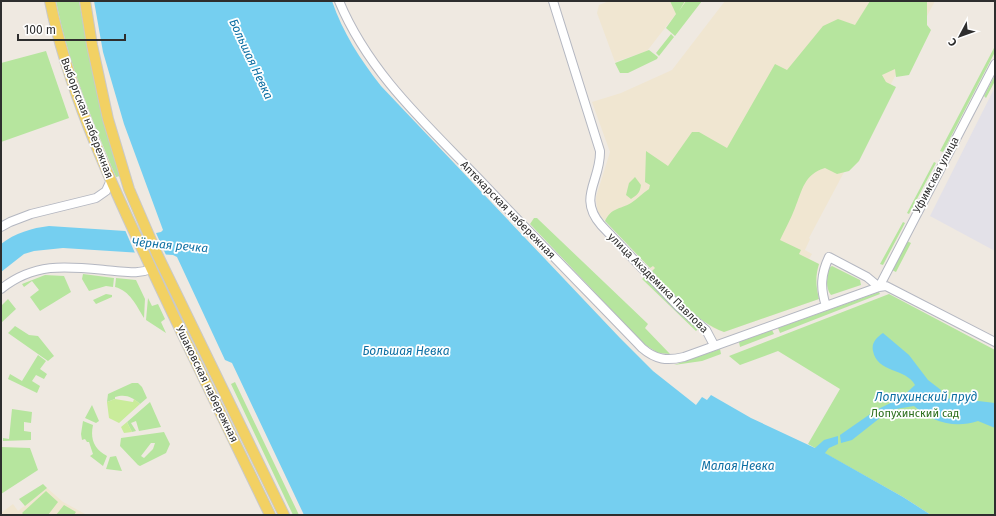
<svg xmlns="http://www.w3.org/2000/svg" width="996" height="516" viewBox="0 0 996 516" font-family="'Fira Sans',sans-serif">
	<style>
		.industrial { fill: #e3e1e8 }
		.education { fill: #f0e6d1 }
		.green { fill: #b6e59e; fill-rule: evenodd }
		.pitch { fill: #c9ec9a }
		.water { fill: #75cff0 }
		.pier { fill: #efe9e1 }
		.lines { fill: none; stroke-linecap: round; stroke-linejoin: round }
		.minor-casing { stroke: #b4b7c1; stroke-width: 10 }
		.major-casing { stroke: #c9c9c9; stroke-width: 12 }
		.minor { stroke: #fff; stroke-width: 8 }
		.major { stroke: #f2d163; stroke-width: 10 }
		.labels { text-anchor: middle; dominant-baseline: central; stroke-width: 3.5; stroke-linejoin: round; paint-order: stroke }
		.street-label { font-size: 11px; fill: #2e2e2e; stroke: #fff }
		.park-label { font-size: 11px; fill: #2c6e1b; stroke: #fff }
		.water-label { font-size: 12px; font-style: italic; fill: #0d6fa3; stroke: #fff }
	</style>
	<rect width="100%" height="100%" fill="#efe9e1"/>
	<path class="industrial" d="M995,87V251L930,216Z"/>
	<path class="education" d="M609,1H686L647,51L615,62L597,13L599,5Z
		M725,1H935L809,238L810,239L805,250L812,254L809,259L819,264L816,275V286L819,299L724,332L713,328L682,302L600,215L597,209L596,197L610,152L592,102L621,93L672,70Z
		M47,488L63,502L87,515H1V513L13,504L18,511Z"/>
	<path class="green" d="M56,1H79L103,121L120,176L116,177C92,119 68,63 56,1Z
		M670,1H685L679,11L686,1H702L675,36L666,28L676,14Z
		M870,1H927V25L931,30L909,75L896,77L895,69L882,75L886,82L896,87L859,161L849,171L837,174L825,168C804,174 802,191 795,208C791,219 785,229 780,240L801,250L799,254L819,264C815,277 816,286 819,299L724,332C697,323 671,291 652,271L655,268L653,266L650,268L605,221C612,207 619,210 631,203C637,199 643,193 649,189L650,185L645,182L646,151L668,166L692,132H699L727,148L775,64L787,70L823,26L838,19L855,25Z
		M671,34L674,37L659,56L656,53Z
		M995,46V52L943,152L940,151Z
		M649,50L658,57L657,59L628,73H620L615,63Z
		M46,51L69,118L1,142V63Z
		M995,75V81L986,98L984,96Z
		M934,162L936,163L909,214L907,213Z
		M635,177L641,185C640,193 637,195 631,199L626,195L629,183Z
		M534,218H537L539,220L648,324L645,328L670,354L658,353L644,344L530,224Z
		M903,222L905,223L883,265L880,264Z
		M907,241L911,243L896,272L892,270Z
		M832,266L860,280L861,285L831,295C825,288 827,277 829,268Z
		M83,274L114,278L113,287L106,286L89,291L82,279Z
		M45,275L64,276L71,292L40,311L30,297L39,290L32,281L24,287L22,284Z
		M645,276L698,329L696,331L642,279Z
		M116,278L136,280L145,299L144,318C136,305 130,291 115,287Z
		M879,292L880,294L780,333L778,328Z
		M106,294L112,295V297L96,304L93,300Z
		M889,294L995,350V515H931L903,497L808,444L840,389L778,351L740,365L729,356Z
		M148,298L152,306L158,304L165,319L161,322L166,333L146,320Z
		M8,299L16,309L1,323V306Z
		M15,326L29,335L38,336L54,356L48,361L8,333Z
		M772,330L774,334L740,347L739,342Z
		M720,349L721,354L702,361L674,365Z
		M38,355L46,361L40,369L47,374L44,379L36,375L32,381L40,386L37,393L8,379L10,374L22,381Z
		M235,382L299,515H293L231,384Z
		M132,383H138L142,387L147,398L140,404C132,397 126,394 115,397V399L107,402L108,394Z
		M150,402L161,427L139,431L136,421L131,423L136,431L132,432L127,422Z
		M92,405L99,421L96,423L85,418Z
		M12,409L32,412L31,423L24,422V431L31,432V440L3,441V438L9,439Z
		M83,421L93,425C90,439 94,449 107,456L103,466L90,456L93,454L89,442H87L85,439L82,440L81,434Z
		M164,432L170,444L166,453L140,466L138,465L120,446L121,438ZM151,443H155L153,449L144,458L141,456Z
		M1,447L30,448L38,470L1,494Z
		M116,456L122,471L106,469L110,457Z
		M43,484L47,488L25,506L19,499Z
		M46,491L58,502L48,515H24L22,513Z
		M64,505L76,512L74,515H56Z"/>
	<path class="pitch" d="M115,399L133,402L134,399L140,404L119,423L109,418L107,402Z
		M127,422L132,432L124,433L121,427Z"/>
	<path class="water" d="M94,1H332C343,33 360,59 381,86L620,338L653,371L696,405L702,397L707,400L711,395L751,418L815,448L824,440L838,436V444L829,448L825,453L903,497L931,515H304L232,363L225,360L177,257L173,255L63,248L34,251L24,254L1,272V244C15,233 32,228 49,226L156,233L161,232L163,230L124,124L103,52Z
		M883,333L909,355L928,380L941,390V396L949,399L954,393H962L970,400L995,403V428L978,421C954,429 932,422 914,406L890,410L852,440L841,443L840,435L876,410L901,398L915,385C906,368 877,373 873,351C871,343 877,337 883,333Z"/>
	<path class="pier" d="M125,230L156,233L166,255L135,253Z"/>
	<g class="lines">
		<defs>
			<path id="minor" d="M339,1C369,73 425,123 478,178C532,235 587,291 642,348C656,360 667,361 684,357L879,287L886,286L995,342
				M553,1L600,151C601,181 577,197 601,225L679,307L706,330L714,345
				M1,227L10,222L31,214L96,198L106,191L111,180
				M879,287L995,64
				M1,289C37,260 72,267 115,271C128,272 139,274 151,269
				M826,306C820,288 821,274 829,257L867,277L879,287"/>
			<path id="major" d="M50,1C67,86 107,174 144,253C185,341 228,428 270,515
				M85,1L92,45L108,119L129,189L157,254L284,515"/>
		</defs>
		<use href="#minor" class="minor-casing"/>
		<use href="#major" class="major-casing"/>
		<use href="#minor" class="minor"/>
		<use href="#major" class="major"/>
	</g>
	<g class="labels">
		<g class="street-label">
			<text transform="translate(87 118) rotate(69)">Выборгская набережная</text>
			<text transform="translate(936 175) rotate(-62)">Уфимская улица</text>
			<text transform="translate(508 210) rotate(46)">Аптекарская набережная</text>
			<text transform="translate(658 283) rotate(45)">улица Академика Павлова</text>
			<text transform="translate(207 384) rotate(64)">Ушаковская набережная</text>
		</g>
		<g class="park-label">
			<text x="915" y="413">Лопухинский сад</text>
		</g>
		<g class="water-label">
			<text transform="translate(251 59) rotate(65)">Большая Невка</text>
			<text transform="translate(170 245) rotate(5)">Чёрная речка</text>
			<text x="406" y="351">Большая Невка</text>
			<text x="926" y="397">Лопухинский пруд</text>
			<text x="738" y="466">Малая Невка</text>
		</g>
	</g>
	<rect width="996" height="516" fill="none" stroke="#2e2e2e" stroke-width="4"/>
	<g transform="translate(960 36) rotate(229)" stroke="#ffffff" stroke-width="3" paint-order="stroke">
	<path d="M0-3L7 15L0 10L-7 15Z" fill="#2e2e2e"/>
	<text y="-6" font-size="11" font-weight="bold" text-anchor="middle" fill="#2e2e2e">С</text>
	</g>
	<path d="M18 34v6h107v-6" fill="none" stroke="#2e2e2e" stroke-width="2"/>
	<text x="24" y="34" font-size="12" fill="#2e2e2e" stroke="#ffffff" stroke-width="3" paint-order="stroke">100 m</text>
</svg>
